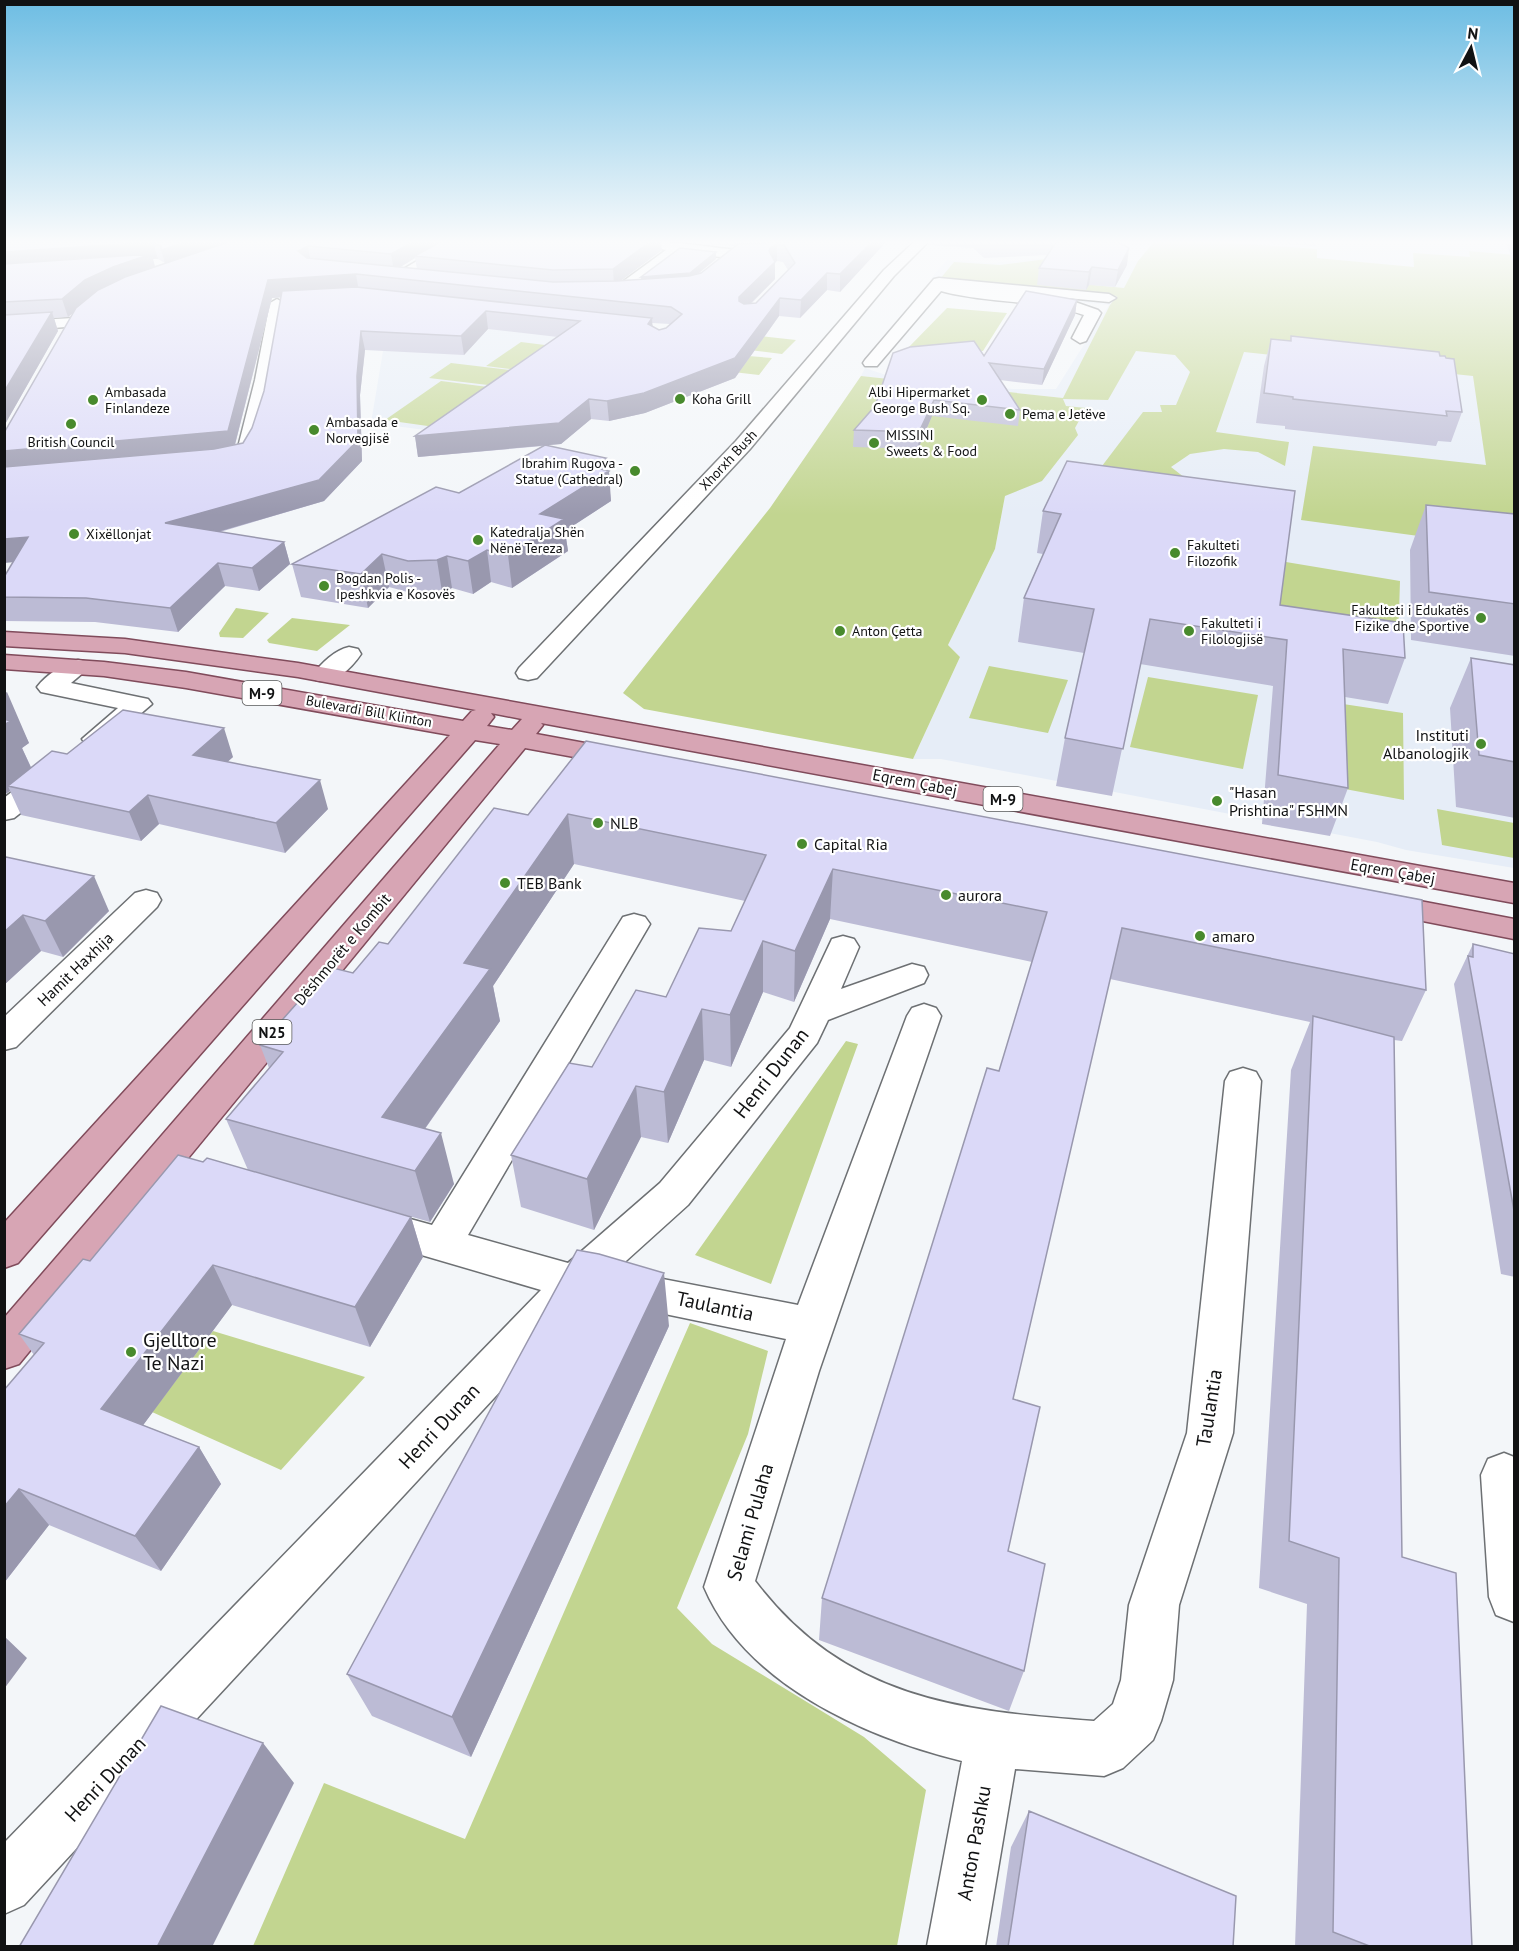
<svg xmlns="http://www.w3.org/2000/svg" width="1519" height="1951" viewBox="0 0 1519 1951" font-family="'PT Sans',sans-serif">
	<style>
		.built { fill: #e6edf7 }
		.green { fill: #c2d590 }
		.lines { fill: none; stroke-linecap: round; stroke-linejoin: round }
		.minor-casing { stroke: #6d7073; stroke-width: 3 }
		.major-casing { stroke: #804b5b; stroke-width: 3 }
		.minor { fill: #fff; fill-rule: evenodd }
		.major { fill: #d7a5b4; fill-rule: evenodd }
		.wall { fill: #bcbbd5; fill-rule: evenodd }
		.shaded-wall { fill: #9998ae }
		.building { fill: #dbd9f8; stroke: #9998ae; stroke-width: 1.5; fill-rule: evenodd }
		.poi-dot { fill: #488a2d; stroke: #fff; stroke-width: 2 }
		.labels { text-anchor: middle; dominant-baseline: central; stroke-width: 4.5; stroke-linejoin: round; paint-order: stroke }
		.far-poi-label { font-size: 14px; fill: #111213; stroke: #fff; text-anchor: start }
		.far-street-label { font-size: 14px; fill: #111213; stroke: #fff }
		.shield { fill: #fff; stroke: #58595a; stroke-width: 1.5 }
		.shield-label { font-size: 15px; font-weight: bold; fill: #111213 }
		.poi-label { font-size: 16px; fill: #111213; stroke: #fff; text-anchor: start }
		.street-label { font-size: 16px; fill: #111213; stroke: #fff }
		.near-street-label { font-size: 20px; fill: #111213; stroke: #fff }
		.near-poi-label { font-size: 20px; fill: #111213; stroke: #fff; text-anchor: start }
	</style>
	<rect width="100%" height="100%" fill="#f3f6f9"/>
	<path class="built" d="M1154,242H1514V868L1406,850L1377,842L941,759H913L960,657L948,645L995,549L1005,496L1062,398L861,376L865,368L892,377L1013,389H1056L1109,305L958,290L937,283L931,278L947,260L990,263L1069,256L1138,261L1150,258Z
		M465,312L658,333L457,434L371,423L387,327Z"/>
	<path class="green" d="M1154,242H1218L1317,249V258L1414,267L1413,253L1470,257L1469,251L1514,255V549L1301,520L1313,446L1486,465L1473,376L1244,352L1216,432L1289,442L1285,466L1258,452L1224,449L1190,454L1171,467L1198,488L1061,486L1102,466L1143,412H1162L1160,405H1176L1190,372L1175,355L1136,351L1108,400L1063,399L1066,406L1086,408L1075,428L1078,435L1042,481L1005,496L995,549L948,645L960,657L913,759L644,709L623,693L770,508L861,376L1063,398L1110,305L1117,296L940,279L954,262L1000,265L1069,256L1053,281L1124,288L1138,261Z
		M947,308L1007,313L983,351L913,358L906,350Z
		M697,329L796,340L782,354L681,342Z
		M521,342L561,347L527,371L486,366Z
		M723,354L772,358L759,375L716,370Z
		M451,363L526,372L505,387L429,378Z
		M441,381L496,388L442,428L385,420Z
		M1280,561L1400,581L1397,675L1269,658Z
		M236,608L269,613L243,638L220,637L219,633Z
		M292,618L350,625L317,651L269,643L267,640Z
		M989,666L1068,680L1048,733L969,718Z
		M1148,677L1258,695L1243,769L1130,747Z
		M1343,704L1403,713L1404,800L1334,787Z
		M1437,809L1514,823V858L1442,845Z
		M846,1041L858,1044L771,1284L695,1255Z
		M690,1323L768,1351L748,1434L677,1608L712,1644L864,1737L926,1790L897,1946H253L324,1783L465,1839Z
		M213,1331L365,1377L281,1470L152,1412Z"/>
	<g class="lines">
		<defs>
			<path id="minor" d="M449,242H465L402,280L397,281L390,277Z
				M654,242C690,242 725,251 761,251C784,250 804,242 826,242C802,268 713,257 680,252L623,295L589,296L587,293L589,290L614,288L666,250L654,247Z
				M914,242H928L894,276L750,449L537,678L528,680L519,678L516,673L519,668L736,441L884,270Z
				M939,278L1109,294L1116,298L1109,302L1036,295L1075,302L1098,310L1101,313L1086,341L1080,343L1072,338L1084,315C1038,299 988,304 941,291L877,366H865L863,363L865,360L934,279Z
				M277,299L284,303L271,380L255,451L248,462L226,467L219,465L216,461L219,457L235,454L237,451L255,380L270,303Z
				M73,318L81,323L78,326L4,332V322Z
				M349,647L358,649L361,654C351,669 334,685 316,680L313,675C321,663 335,650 349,647Z
				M78,660L87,662L90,667L71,683L148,699L152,704L104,745L95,747L86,745L82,739L118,708L41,692L37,687C46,675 64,663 78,660Z
				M50,768L60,770L64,776L60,782L14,818L4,820V798L40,770Z
				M146,890L157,893L161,900L157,907L16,1047L4,1050V1017L135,893Z
				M634,914L645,917L650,924L468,1235L568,1263L660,1183L790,1028L832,939L843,936L854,939L859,947L841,989L912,964L924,967L928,975L924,983L828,1020L817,1043L688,1205L616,1270L798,1305L907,1016L912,1008L924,1004L936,1008L941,1016L819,1371L755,1581C845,1699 958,1711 1094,1721L1113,1704L1121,1680L1129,1605L1187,1433L1225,1081L1230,1072L1243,1068L1256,1072L1261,1081L1233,1433L1179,1605L1173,1680L1161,1721L1153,1740L1123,1768L1104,1776L1015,1769L985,1946H927L962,1761C866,1738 745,1684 704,1587L786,1339L660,1313L584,1301L24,1905L4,1914V1843L541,1290L360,1237L354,1225L360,1213L374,1209L432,1225L623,917Z
				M1504,1453L1514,1457V1622L1496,1615L1489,1597L1481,1475L1488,1459Z"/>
			<path id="major" d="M4,632L125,639L298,663L1514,883V903L541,723L543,725L536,734L623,750L633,752L637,758L633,764L623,766L525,748L19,1364L4,1369V1318L500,744L475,740L18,1263L4,1268V1223L450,735L186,688L104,676L4,669V655L104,662L186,672L463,721L472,711L476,710L298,677L125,653L4,646ZM491,713L522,719L512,730L487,726L494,717Z
				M1378,893L1514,919V939L1367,910L1362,903L1367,896Z"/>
		</defs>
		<use href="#minor" class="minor-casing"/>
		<use href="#major" class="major-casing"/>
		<use href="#minor" class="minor"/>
		<use href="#major" class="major"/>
	</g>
	<path class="wall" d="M4,242H650L662,250L621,280L641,279V277L716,259L698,274L701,273L735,246L681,242H911L909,244L886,242L840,292L827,290L800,318L779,316L735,378L645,413L609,421L591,419L561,444L547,445L607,470L611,501L565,531L568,551L512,588L491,582L473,594L452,588L442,592L415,594L389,587L368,608L301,597L292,564L459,493L543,446L418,457L415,436L558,337L488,329L464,355L365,350L360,395L362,461L324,501L220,532L284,542L290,564L259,591L225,586L178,632L95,622L4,621V597L73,313L68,317L54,318L58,331L4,426ZM415,258L417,269L400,267ZM153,259H158L165,263L155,266ZM777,261L783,262L788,270L756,303L751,304L775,279V262ZM281,297L264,391L252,428L243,443L235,445L272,298ZM652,323L670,324L666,328L659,330L653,327Z
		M928,242H1118L1127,265L1115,287L1089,285L1086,290L1037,285L1039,268L1048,255L984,258L973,248L928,245Z
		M1261,242H1317L1315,246Z
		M1506,242H1515V264L1513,263Z
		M1077,300L1075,315L1042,385L1000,380L1020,410L1018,426L932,416L918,449L853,447L854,430L984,356Z
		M1291,336L1440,356L1462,412L1451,442L1438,441L1436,446L1285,429V426L1256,423L1264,366L1271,339L1290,341Z
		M1067,461L1280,605L1405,658L1388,704L1345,697L1348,788L1330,836L1262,824L1273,686L1140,664L1112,796L1056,786L1065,738L1084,653L1018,642L1024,598L1043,554L1037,553L1043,511Z
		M1426,505L1515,514V656L1411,640L1410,550Z
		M1471,658L1515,665V818L1456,807L1450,708Z
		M4,692L29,743L22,748L31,767L67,754L233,757L227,762L328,809L285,853L159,824L141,841L21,815L10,791L4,795Z
		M586,741L1426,990L1402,1041L1394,1040L1402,1557L1472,1947H1295L1307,1604L1259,1588L1291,1070L1310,1022L1110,979L1013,1399L1008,1551L1024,1671L1009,1711L819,1640L822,1598L999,1071L1032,962L830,919L794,1002L763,992L731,1067L704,1060L668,1143L641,1137L594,1230L521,1207L511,1155L592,1067L666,997L731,931L745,901L574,864L493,986L500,1021L425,1129L454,1184L430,1222L304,1186L411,1217L423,1257L370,1347L232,1305L143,1425L199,1447L221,1484L161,1571L49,1525L4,1583L34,1355L19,1334L90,1261L203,1162L248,1170L226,1119L269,1068L260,1045L388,944L528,815Z
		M4,858L109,911L63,957L41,951L4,985Z
		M1473,944L1515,954V1277L1501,1274L1454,984Z
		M669,1326L471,1757L372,1716L347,1674Z
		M1029,1811L1233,1947H996L1011,1847Z"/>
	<path class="shaded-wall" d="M153,242L158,259H153L156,271L91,298L68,317L62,299L4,269V252Z
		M187,242H239L166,267L161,250Z
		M413,242H445L415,256V258L394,271L391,254Z
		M650,242H661L662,250L614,286L613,269Z
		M766,242H803L786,246L777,244V261L775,262V279L739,315V297L766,248Z
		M872,242H886L840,292V274Z
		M308,246L311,263L298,251Z
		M1129,248L1127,265L1115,287L1118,270Z
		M716,252V259L690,280L642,283L641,277Z
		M1092,267L1089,285L1086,290L1089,272Z
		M827,273V290L800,318L801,300Z
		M356,274L359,292L272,298L233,452L4,473V451L268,280Z
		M780,298L779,316L735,378L645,413L609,421L607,401Z
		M1077,300L1075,315L1042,385L1044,369Z
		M486,311L488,329L464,355L461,336Z
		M52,312L58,331L4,426V392Z
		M652,318L653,337L648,324Z
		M361,331L365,350L360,395L362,461L324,501L173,545L165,523L357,376Z
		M589,399L591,419L561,444L418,457L415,436Z
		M934,400L932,416L918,449L919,432Z
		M606,458L607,472L609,471L611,501L565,531L568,551L512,588L508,555L540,514L592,467Z
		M28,537L38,560L4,563V539Z
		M284,542L290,564L259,591L252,568Z
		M487,550L491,582L473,594L468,561Z
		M382,554L389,587L368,608L361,574Z
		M447,556L452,588L442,592L437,560Z
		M218,563L225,586L178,632L170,608Z
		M7,692L29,743L22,748L33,772L8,786L10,791L4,795V694Z
		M224,728L233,757L203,784L193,755Z
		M320,780L328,809L285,853L276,823Z
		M148,795L159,824L141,841L129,812Z
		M568,814L574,864L493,986L500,1021L398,1167L382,1117L464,963Z
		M833,869L830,919L794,1002L795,951Z
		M94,876L109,911L63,957L45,921Z
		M23,915L41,951L4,985V932Z
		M763,941V992L731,1067L730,1015Z
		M702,1009L704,1060L668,1143L664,1092Z
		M636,1086L641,1137L594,1230L587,1179Z
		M441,1133L454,1184L430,1222L415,1171Z
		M411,1217L423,1257L370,1347L355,1307Z
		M213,1265L232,1305L127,1447L101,1409Z
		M664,1273L669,1326L471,1757L452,1717Z
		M199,1447L221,1484L161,1571L135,1536Z
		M19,1489L49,1525L4,1583V1507Z
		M4,1636L27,1658L4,1689Z
		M263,1743L294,1783L212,1947H157Z"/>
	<path class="building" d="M4,242H187L161,250V246L153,242L4,252Z
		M228,242H413L391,254L308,246L298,251L307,258L553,282L617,281L689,276L701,273L738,244L789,242H872L840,274L827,273L801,300L780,298L735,358L644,393L607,401L589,399L559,423L415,436L580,321L486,311L461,336L361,331L357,376L358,440L319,480L165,523L284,542L252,568L218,563L170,608L86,598L4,597V577L28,537L4,539V467L214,449L243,443L252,428L264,391L282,291L356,287L652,318L648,324L659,330L666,328L682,314L671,307L356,274L268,280L228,431L4,451V433L76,308L98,290L125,277ZM777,244L784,245L795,263L756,303L744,304L739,301V297L775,262L769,251L770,248Z
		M440,242H650L613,269L553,270L415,256Z
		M1056,242H1118L1129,248L1118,270L1092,267L1089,272L1039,268Z
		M680,248L716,252L690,273L641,277Z
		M151,254L113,267L85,280L62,299L4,302V264Z
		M1026,291L1077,300L1044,369L989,363L1020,410L934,400L919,432L854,430L875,406L893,353L910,347L974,341L984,356Z
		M52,312L4,392V315Z
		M1291,336L1439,352L1440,356H1445L1446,358L1454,359L1462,412L1446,411L1447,416L1293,399V397L1264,393L1271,339L1291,341Z
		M545,445L606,458L592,467L609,471L540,514L564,519L508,555L487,550L468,561L447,556L437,560L408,561L382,554L361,574L292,564L436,487L459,493Z
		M1067,461L1295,491L1280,605L1403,623L1405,658L1343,649L1348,788L1278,775L1287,640L1150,619L1123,749L1065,738L1094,609L1024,598L1061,514L1043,511Z
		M1426,505L1515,514V604L1429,592Z
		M1471,658L1515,665V762L1479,755Z
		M123,710L224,728L193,755L320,780L276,823L148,795L129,812L8,786L52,751L67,754Z
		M4,719L10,721L4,725Z
		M586,741L1422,900L1426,990L1122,928L1013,1399L1040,1407L1008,1551L1045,1564L1024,1671L822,1598L987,1068L999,1071L1047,912L833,869L795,951L763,941L730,1015L702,1009L664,1092L636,1086L587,1179L511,1155L569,1063L592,1067L636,990L666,997L699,928L731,931L766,855L568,814L464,963L490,969L382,1117L441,1133L415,1171L226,1119L283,1052L260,1045L329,967L353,973L379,942L388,944L494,808L528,815Z
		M6,857L94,876L45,921L23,915L4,932V858Z
		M1473,944L1515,954V1216L1468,956L1473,957Z
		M1313,1016L1394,1037L1402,1557L1456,1573L1472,1947H1372L1333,1932L1339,1558L1289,1541Z
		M178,1155L203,1162L207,1158L411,1217L355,1307L213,1265L101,1409L199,1447L135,1536L19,1489L4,1507V1390L44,1343L19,1334L83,1259L90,1261Z
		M577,1250L599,1254L664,1273L452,1717L347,1674Z
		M161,1706L263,1743L157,1947H19Z
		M1029,1811L1236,1896L1233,1947H1008Z"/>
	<linearGradient id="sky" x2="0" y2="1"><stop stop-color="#6dbde3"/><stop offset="0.47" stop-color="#fafbfc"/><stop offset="1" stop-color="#fafbfc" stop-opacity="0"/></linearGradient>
	<rect width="1519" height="515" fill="url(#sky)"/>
	<g class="poi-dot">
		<circle cx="680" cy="399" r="6"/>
		<circle cx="93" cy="400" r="6"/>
		<circle cx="982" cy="400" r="6"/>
		<circle cx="1010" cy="414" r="6"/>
		<circle cx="71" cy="424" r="6"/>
		<circle cx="314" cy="430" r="6"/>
		<circle cx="874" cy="443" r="6"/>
		<circle cx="635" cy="471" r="6"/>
		<circle cx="74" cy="534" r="6"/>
		<circle cx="478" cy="540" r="6"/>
		<circle cx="1175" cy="553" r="6"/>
		<circle cx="324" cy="586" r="6"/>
		<circle cx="1481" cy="618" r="6"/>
		<circle cx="840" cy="631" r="6"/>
		<circle cx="1189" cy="631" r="6"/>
		<circle cx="1481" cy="744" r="6"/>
		<circle cx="1217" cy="801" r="6"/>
		<circle cx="598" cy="823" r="6"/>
		<circle cx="802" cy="844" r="6"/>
		<circle cx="505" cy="883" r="6"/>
		<circle cx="946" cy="895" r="6"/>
		<circle cx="1200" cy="936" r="6"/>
		<circle cx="131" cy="1352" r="6"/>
	</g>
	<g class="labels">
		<g class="far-poi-label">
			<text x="105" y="392">Ambasada<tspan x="105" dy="16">Finlandeze</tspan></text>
			<text x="970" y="392" text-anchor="end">Albi Hipermarket<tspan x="970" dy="16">George Bush Sq.</tspan></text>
			<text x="692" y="399">Koha Grill</text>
			<text x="1022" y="414">Pema e Jetëve</text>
			<text x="326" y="422">Ambasada e<tspan x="326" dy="16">Norvegjisë</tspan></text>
			<text x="886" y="435">MISSINI<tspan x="886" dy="16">Sweets &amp; Food</tspan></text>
			<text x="71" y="442" text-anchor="middle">British Council</text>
			<text x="623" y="463" text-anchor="end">Ibrahim Rugova -<tspan x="623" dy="16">Statue (Cathedral)</tspan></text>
			<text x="490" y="532">Katedralja Shën<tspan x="490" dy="16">Nënë Tereza</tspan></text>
			<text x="86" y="534">Xixëllonjat</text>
			<text x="1187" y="545">Fakulteti<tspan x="1187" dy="16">Filozofik</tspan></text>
			<text x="336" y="578">Bogdan Polis -<tspan x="336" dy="16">Ipeshkvia e Kosovës</tspan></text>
			<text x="1469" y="610" text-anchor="end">Fakulteti i Edukatës<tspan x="1469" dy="16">Fizike dhe Sportive</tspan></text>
			<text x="1201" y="623">Fakulteti i<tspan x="1201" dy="16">Filologjisë</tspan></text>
			<text x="852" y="631">Anton Çetta</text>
		</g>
		<g class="far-street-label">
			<text transform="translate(728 460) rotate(-47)">Xhorxh Bush</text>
			<text transform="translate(369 711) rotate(10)">Bulevardi Bill Klinton</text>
		</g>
		<g class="shield">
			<rect x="242.5" y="681" width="39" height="24" rx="4.5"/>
			<rect x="983.5" y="787" width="39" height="24" rx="4.5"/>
			<rect x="252.5" y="1020" width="39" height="24" rx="4.5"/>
		</g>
		<g class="shield-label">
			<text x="262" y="693">M-9</text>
			<text x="1003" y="799">M-9</text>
			<text x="272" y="1032">N25</text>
		</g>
		<g class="poi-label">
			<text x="1469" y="735" text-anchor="end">Instituti<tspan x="1469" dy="18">Albanologjik</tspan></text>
			<text x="1229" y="792">"Hasan<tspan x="1229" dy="18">Prishtina" FSHMN</tspan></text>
			<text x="610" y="823">NLB</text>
			<text x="814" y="844">Capital Ria</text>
			<text x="517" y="883">TEB Bank</text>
			<text x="958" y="895">aurora</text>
			<text x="1212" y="936">amaro</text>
		</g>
		<g class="street-label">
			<text transform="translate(915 782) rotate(11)">Eqrem Çabej</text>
			<text transform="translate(1393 871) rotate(10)">Eqrem Çabej</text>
			<text transform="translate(342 949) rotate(-50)">Dëshmorët e Kombit</text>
			<text transform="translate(75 969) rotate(-44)">Hamit Haxhija</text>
		</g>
		<g class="near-street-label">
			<text transform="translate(771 1073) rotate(-52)">Henri Dunan</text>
			<text transform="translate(715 1306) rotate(12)">Taulantia</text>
			<text transform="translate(1209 1408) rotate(-81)">Taulantia</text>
			<text transform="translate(439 1426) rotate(-47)">Henri Dunan</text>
			<text transform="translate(750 1522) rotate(-74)">Selami Pulaha</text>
			<text transform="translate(105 1779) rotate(-47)">Henri Dunan</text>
			<text transform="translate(974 1843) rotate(-80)">Anton Pashku</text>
		</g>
		<g class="near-poi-label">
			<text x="143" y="1340">Gjelltore<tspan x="143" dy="23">Te Nazi</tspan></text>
		</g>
	</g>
	<rect width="1519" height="1951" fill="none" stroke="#111213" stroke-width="12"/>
	<g transform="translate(1471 48) rotate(7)" stroke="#ffffff" stroke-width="4.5" paint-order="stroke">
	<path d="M0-4.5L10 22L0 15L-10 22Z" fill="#111213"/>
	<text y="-9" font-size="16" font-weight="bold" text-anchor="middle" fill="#111213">N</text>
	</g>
</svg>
